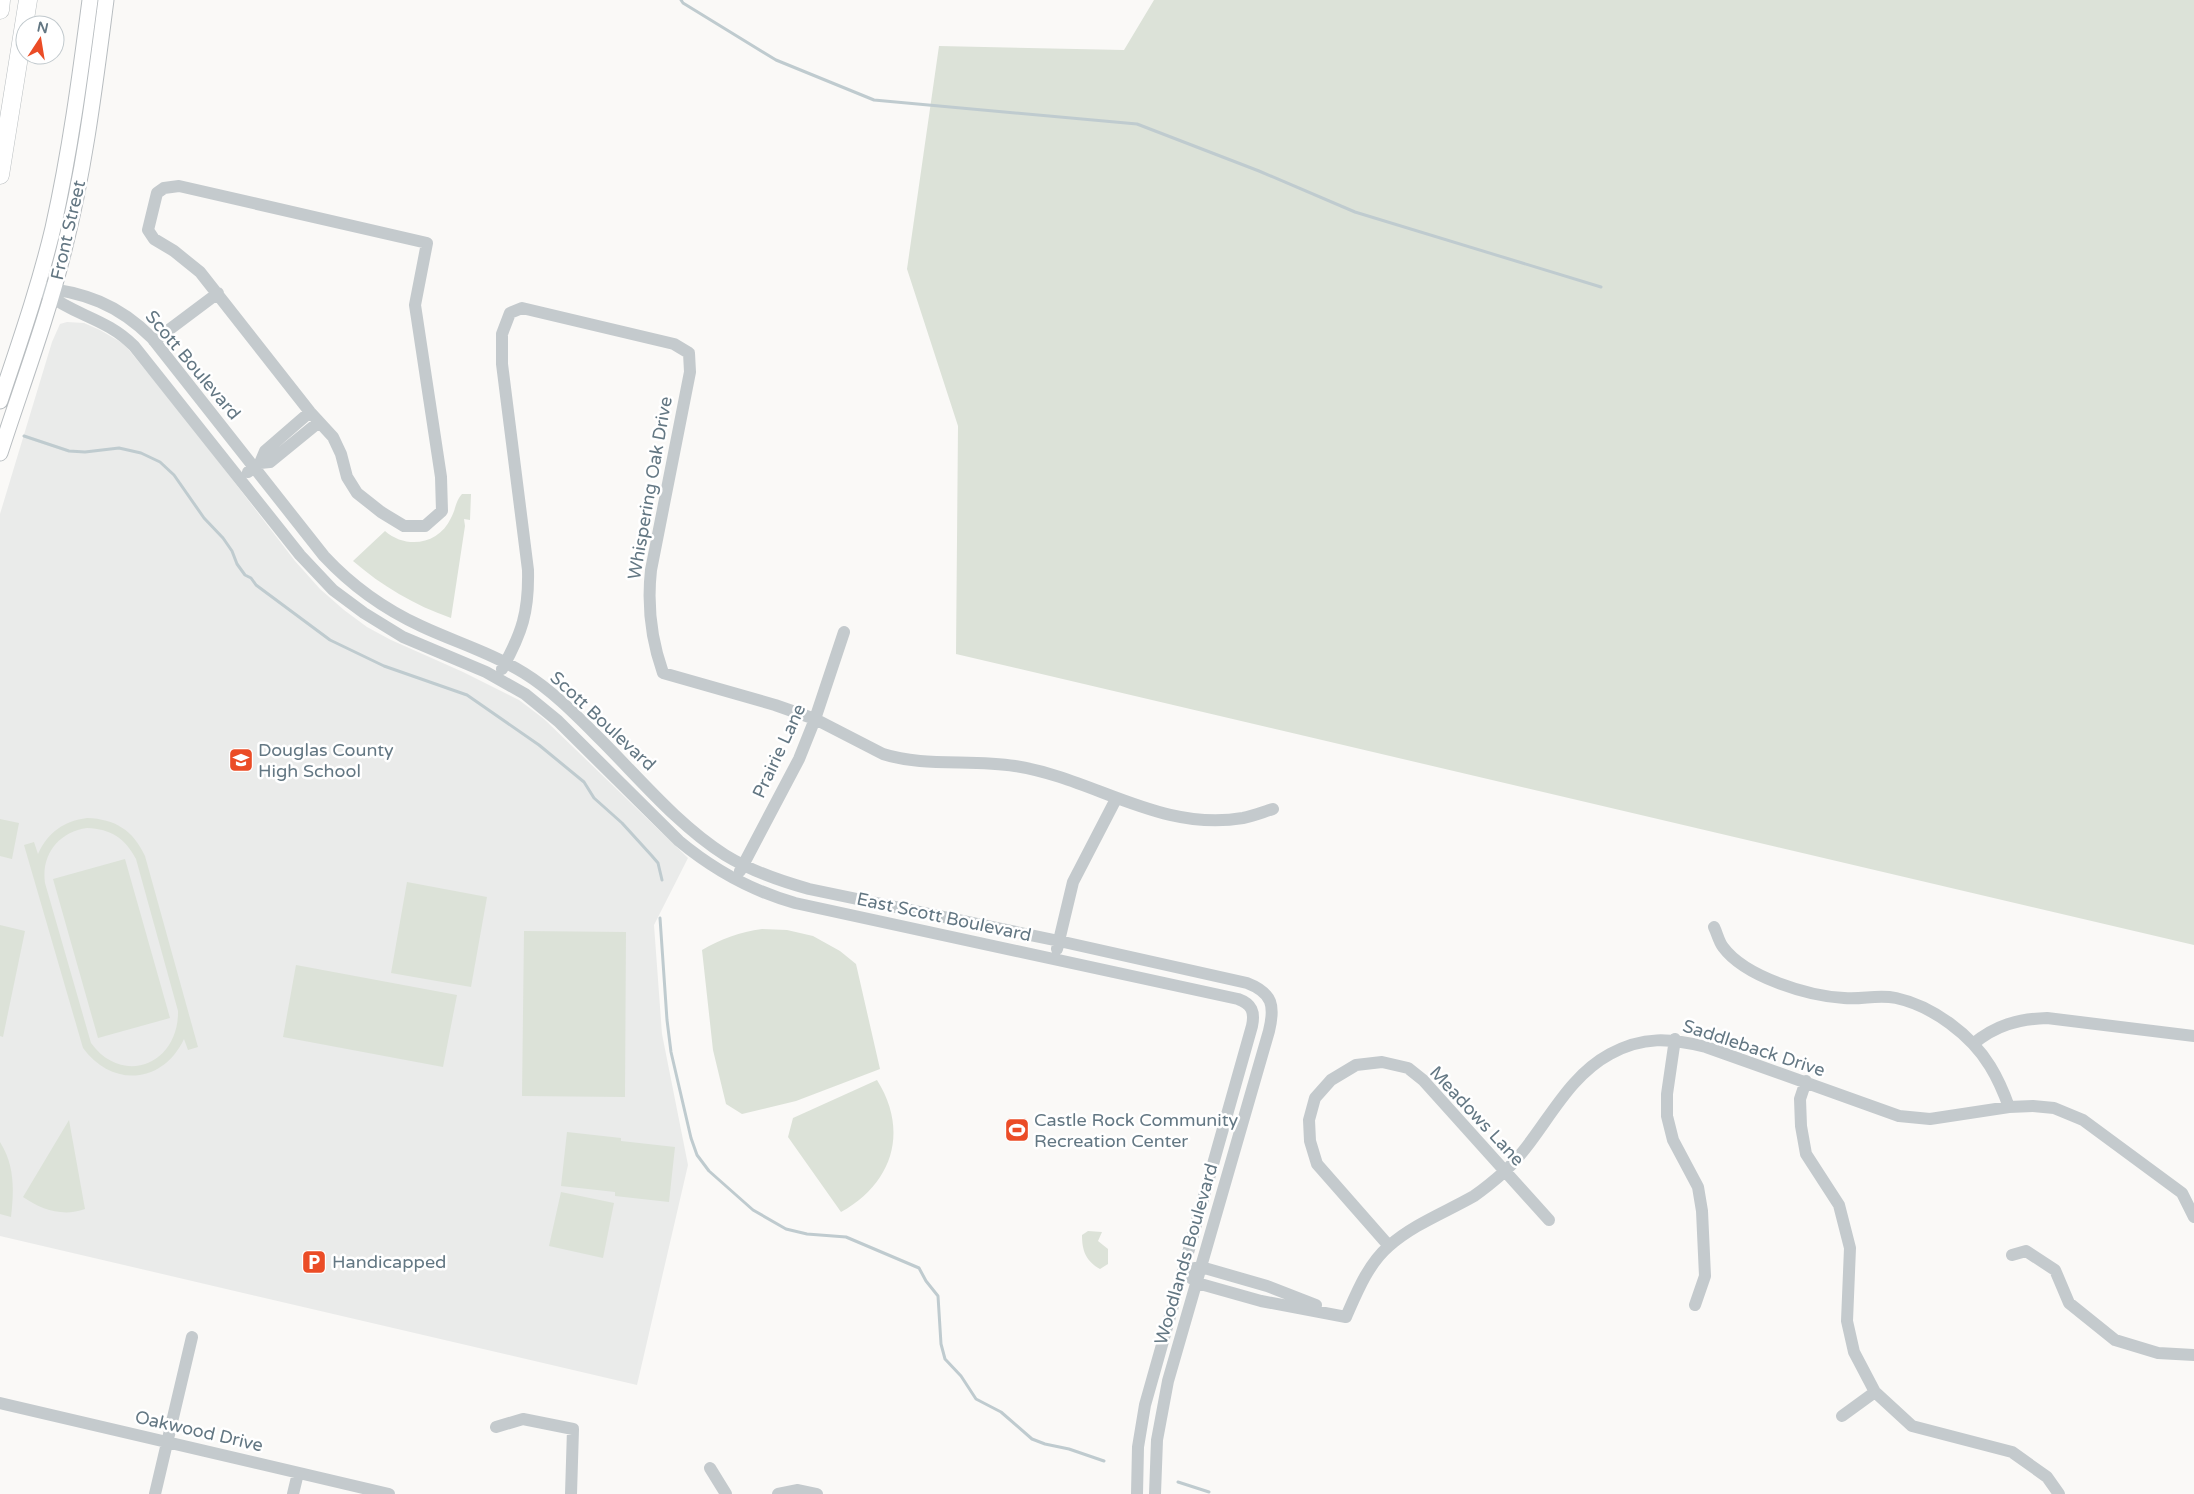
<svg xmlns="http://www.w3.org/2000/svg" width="2194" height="1494" viewBox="0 0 2194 1494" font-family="'Varela Round',sans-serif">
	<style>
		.built { fill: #eaebea }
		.green { fill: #dce2d8; fill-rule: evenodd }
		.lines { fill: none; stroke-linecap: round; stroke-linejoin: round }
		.stream { stroke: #bfcbcf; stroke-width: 3 }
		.major-casing { stroke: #b8bdc0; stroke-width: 17 }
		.highway-casing { stroke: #b9bec0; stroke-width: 19 }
		.minor { stroke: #c4cacd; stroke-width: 12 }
		.major { stroke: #fff; stroke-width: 15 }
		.highway { stroke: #fff; stroke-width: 18 }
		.labels { text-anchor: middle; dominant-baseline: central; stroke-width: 5; stroke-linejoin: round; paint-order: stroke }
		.street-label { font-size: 18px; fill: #637783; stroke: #fff }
		.poi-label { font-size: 18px; fill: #637783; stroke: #fff; text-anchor: start }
	</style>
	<rect width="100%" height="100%" fill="#faf9f7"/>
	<path class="built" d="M67,322L84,323L100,330L124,344L185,418L295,561L320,589L344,610L367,627L391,640L463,672L519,700L544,719L688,858L654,925L662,1034L688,1165L637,1385L0,1236V514L52,342L60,324Z"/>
	<path class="green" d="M1154,0H2194V945L956,654L958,426L907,269L939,46L1124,50Z
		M462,494H471L470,520L464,519L465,526L451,618C414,605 382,586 353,561L385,531C407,550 439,544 451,518C456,509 455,502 462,494Z
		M87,818C115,819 133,830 145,856L198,1047L188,1050L184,1039C163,1084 112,1088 83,1048L24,845L34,842L38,854C48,832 64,821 87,818ZM87,828C111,829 125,838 136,859L178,1011C179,1064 123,1087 91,1043L45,883C41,854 59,832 87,828Z
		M0,819L19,823L12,859L0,856Z
		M125,859L170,1018L98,1038L53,879Z
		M407,882L487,897L471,987L391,973Z
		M0,925L25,931L3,1037L0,1036Z
		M762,929L787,930L813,936L840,951L856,964L880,1069L796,1101L742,1114L726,1104L713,1050L702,950C721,939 740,932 762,929Z
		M524,931L626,932L625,1097L522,1096Z
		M296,965L457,995L443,1067L283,1037Z
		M877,1080C909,1131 893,1183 841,1212L788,1137L793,1118Z
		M69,1120L85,1209C63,1217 42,1210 23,1197Z
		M567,1132L621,1138V1141L675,1147L669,1202L615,1196V1192L561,1186Z
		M0,1142C15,1166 14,1190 11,1217L0,1214Z
		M561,1192L614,1203L603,1258L549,1246Z
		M1088,1231L1102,1232L1098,1241L1108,1249V1264L1100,1269C1086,1261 1082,1251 1082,1235Z"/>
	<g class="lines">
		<path class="stream" d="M681,0L683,3L776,60L874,100L1137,124L1259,171L1355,212L1601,287
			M24,436L69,451L85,452L119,448L141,453L160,462L174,475L204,518L223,538L232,551L237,564L245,575L251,578L256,585L330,640L384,666L467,695L539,745L584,782L594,798L622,823L652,856L658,863L662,880
			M660,918L667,1020L671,1052L691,1138L697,1155L709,1171L753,1210L786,1229L807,1234L846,1237L919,1268L926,1281L938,1296L941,1344L945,1359L961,1376L976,1399L1001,1412L1032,1439L1045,1444L1069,1449L1104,1461
			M1178,1482L1209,1492"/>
		<defs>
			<path id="major" d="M0,401C19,344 39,287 53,228C70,152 80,77 90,0
				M0,453C22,385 47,319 64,250C85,168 95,84 106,0"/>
			<path id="highway" d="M0,10L1,0
				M0,175L28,0"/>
		</defs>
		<use href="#major" class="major-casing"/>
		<use href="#highway" class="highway-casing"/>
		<path class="minor" d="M179,186L427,243L415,305L441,477L442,511L425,526H404L381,512L357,493L347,477L341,454L333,437L310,412L200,272L174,251L154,239L148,230L157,193L164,188Z
			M38,287C84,292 118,304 152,338L324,556C351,585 384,609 421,626C455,642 492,653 524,673C553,691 577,716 601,740C640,779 678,825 725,855C751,871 780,881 809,889L1059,941L1247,983C1273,993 1275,1006 1269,1031L1168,1381L1157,1440L1155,1494
			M46,293C75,316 106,318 134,346L300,555L333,590L364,613L403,637L486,672L525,694L558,721L679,841C714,870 752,891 795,903L1238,999C1252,1004 1255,1012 1252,1026L1145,1405L1138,1447L1137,1494
			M154,341L218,293
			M260,463L270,462L319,422
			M248,472L260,463L265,451L310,412
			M502,669C522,633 529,612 528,570L502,364V334L510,313L522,308L674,344L689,353L690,372L651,570C647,606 651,639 663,673L775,705L815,719L883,754C923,767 972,759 1015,766C1094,778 1159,832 1243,818C1253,816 1263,812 1273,809
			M740,871L799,759L815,719L844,632
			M1714,927C1717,933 1719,942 1723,947C1745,977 1808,996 1844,998C1862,1000 1877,994 1896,998C1933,1006 1971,1035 1990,1066C1998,1079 2004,1093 2009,1107
			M1057,949L1073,882L1116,799
			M1675,1039L1667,1094V1116L1673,1140L1698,1187L1702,1211L1705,1276L1695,1305
			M1973,1044C1996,1025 2018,1019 2047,1018L2194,1036
			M1806,1081L1800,1099L1801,1126L1806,1154L1839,1205L1850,1248L1847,1321L1854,1352L1875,1392L1912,1426L2012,1452L2047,1477L2059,1494
			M1389,1246L1317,1164L1310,1141L1309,1120L1315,1098L1331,1080L1356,1065L1382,1062L1408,1068L1423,1080L1549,1220
			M2012,1255L2026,1251L2055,1270L2069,1303L2115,1340L2158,1353L2194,1355
			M1195,1268L1201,1267L1267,1286L1316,1305
			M1190,1277L1197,1283L1261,1301L1346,1317
			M1346,1317C1357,1292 1368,1264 1389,1246C1414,1224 1446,1212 1474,1196C1484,1189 1495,1180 1504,1172C1543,1136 1562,1080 1610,1054C1643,1036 1670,1038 1706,1047L1899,1116L1930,1119L2009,1107L2033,1106L2054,1108L2083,1120L2182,1193L2194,1217
			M0,1403L389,1494
			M1842,1416L1875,1392
			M496,1427L523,1419L573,1429L571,1494
			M710,1468L726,1494
			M155,1494L192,1337
			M293,1494L298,1473
			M778,1494L798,1490L817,1494"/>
		<use href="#major" class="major"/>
		<use href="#highway" class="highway"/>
	</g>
	<defs>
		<symbol id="school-square" viewBox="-11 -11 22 22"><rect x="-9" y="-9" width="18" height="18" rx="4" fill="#eb4c26" stroke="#fff"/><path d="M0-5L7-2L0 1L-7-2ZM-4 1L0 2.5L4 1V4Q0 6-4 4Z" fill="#fff"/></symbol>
		<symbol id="stadium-square" viewBox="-11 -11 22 22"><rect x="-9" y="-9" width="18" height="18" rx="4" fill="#eb4c26" stroke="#fff"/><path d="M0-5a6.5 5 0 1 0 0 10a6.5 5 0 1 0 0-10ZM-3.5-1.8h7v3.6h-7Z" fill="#fff"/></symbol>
		<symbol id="parking-square" viewBox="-11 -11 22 22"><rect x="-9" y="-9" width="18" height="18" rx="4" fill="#eb4c26" stroke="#fff"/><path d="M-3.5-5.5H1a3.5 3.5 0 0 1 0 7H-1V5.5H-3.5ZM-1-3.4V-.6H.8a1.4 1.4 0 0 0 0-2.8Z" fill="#fff"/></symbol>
	</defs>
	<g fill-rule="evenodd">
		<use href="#school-square" x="227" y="746" width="28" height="28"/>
		<use href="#stadium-square" x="1003" y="1116" width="28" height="28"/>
		<use href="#parking-square" x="300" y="1248" width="28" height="28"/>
	</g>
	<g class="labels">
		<g class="street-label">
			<text transform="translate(68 230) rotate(-77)">Front Street</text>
			<text transform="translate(193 365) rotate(50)">Scott Boulevard</text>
			<text transform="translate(650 488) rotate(-80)">Whispering Oak Drive</text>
			<text transform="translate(603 721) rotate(43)">Scott Boulevard</text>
			<text transform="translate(779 751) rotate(-65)">Prairie Lane</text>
			<text transform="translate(944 917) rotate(12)">East Scott Boulevard</text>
			<text transform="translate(1754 1048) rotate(18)">Saddleback Drive</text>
			<text transform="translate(1477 1116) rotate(47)">Meadows Lane</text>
			<text transform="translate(1186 1254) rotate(-74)">Woodlands Boulevard</text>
			<text transform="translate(199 1431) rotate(13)">Oakwood Drive</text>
		</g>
		<g class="poi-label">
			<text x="258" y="750">Douglas County<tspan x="258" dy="21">High School</tspan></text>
			<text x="1034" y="1120">Castle Rock Community<tspan x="1034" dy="21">Recreation Center</tspan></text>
			<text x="332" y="1262">Handicapped</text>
		</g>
	</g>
	<g transform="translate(40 40) rotate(12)"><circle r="24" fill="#ffffff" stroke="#c1c9cd"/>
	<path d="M0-4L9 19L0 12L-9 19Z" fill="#eb4c26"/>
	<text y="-8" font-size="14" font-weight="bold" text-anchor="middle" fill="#637783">N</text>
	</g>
</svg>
